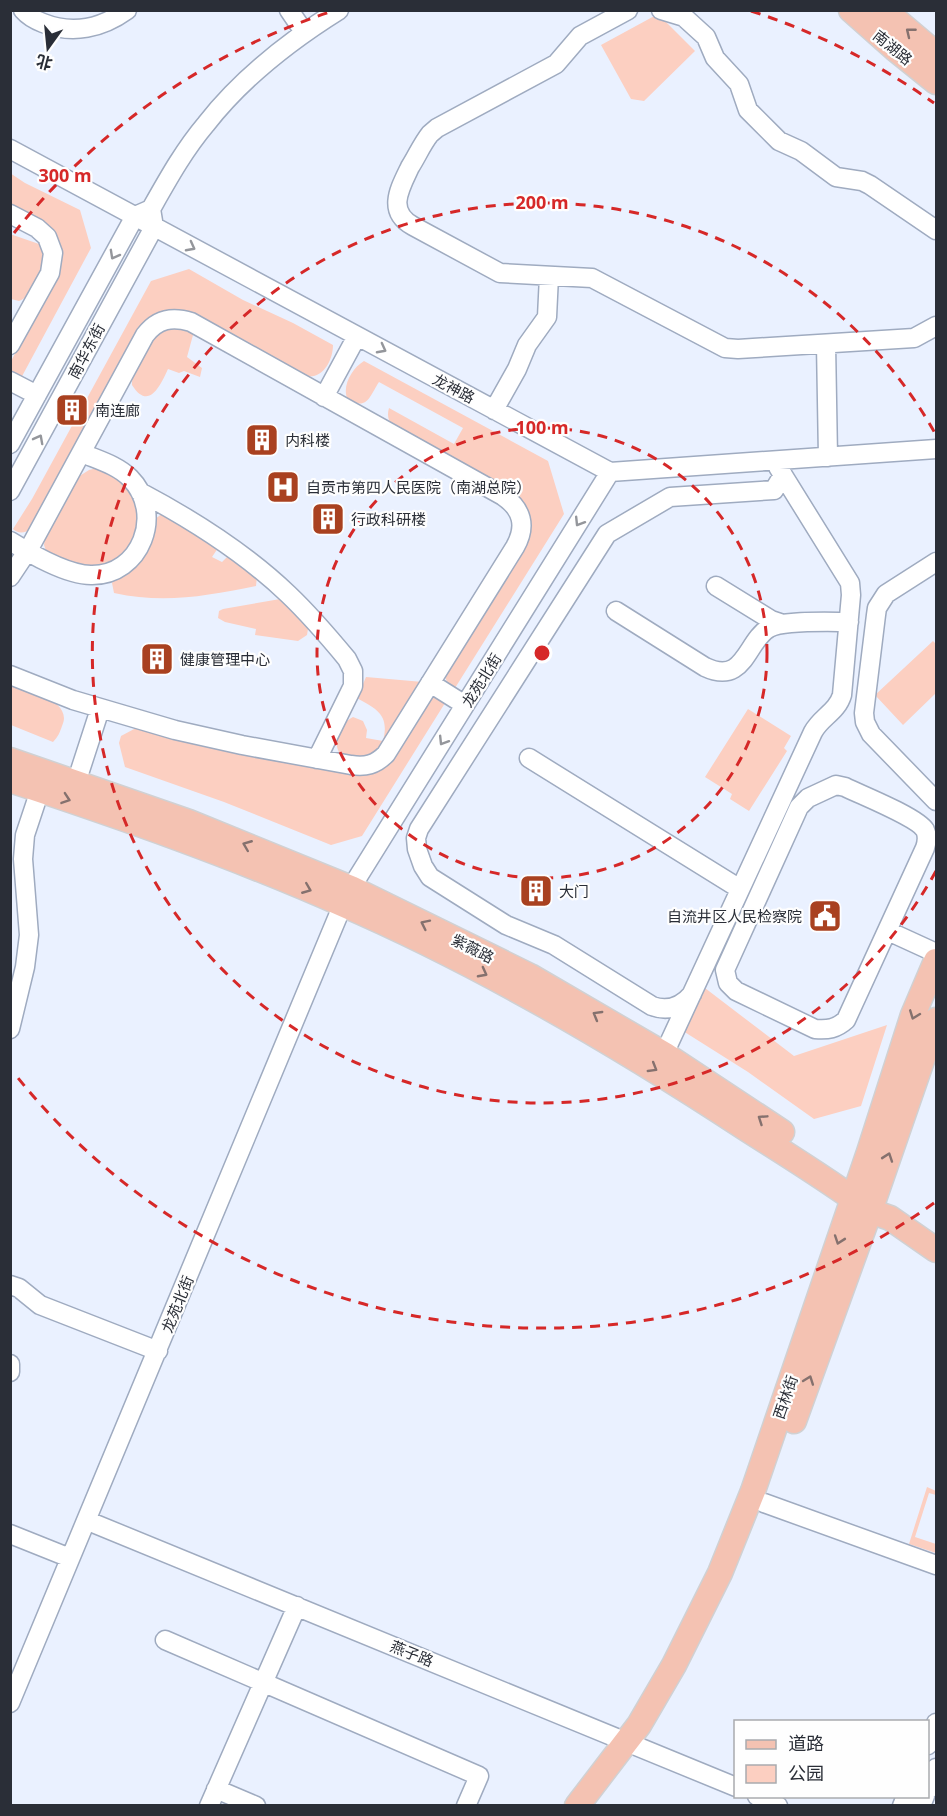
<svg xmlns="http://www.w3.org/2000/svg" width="947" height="1816" viewBox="0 0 947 1816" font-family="'Noto Sans','Noto Sans SC',sans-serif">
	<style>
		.green { fill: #fccfc1 }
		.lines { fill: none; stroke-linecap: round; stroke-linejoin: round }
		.minor-casing { stroke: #9fabc0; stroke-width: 21 }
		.major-casing { stroke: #d0d1d3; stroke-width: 27 }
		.minor { stroke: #fff; stroke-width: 18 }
		.major { stroke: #f4c2b2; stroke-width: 24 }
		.oneway { stroke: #85716e }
		.oneway2 { stroke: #94969b }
		.ring { fill: none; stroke: #d62828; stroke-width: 3; stroke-dasharray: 10 8 }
		.labels { text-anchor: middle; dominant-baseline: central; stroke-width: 4.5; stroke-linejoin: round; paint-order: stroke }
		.street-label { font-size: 15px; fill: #2a2e37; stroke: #fefefe }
		.poi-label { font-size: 15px; fill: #2a2e37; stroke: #fefefe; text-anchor: start }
		.centre { fill: #d62828; stroke: #fefefe; stroke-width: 3 }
		.ring-label { font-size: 18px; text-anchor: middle; font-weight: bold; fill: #d62828; stroke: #fefefe; stroke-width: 4.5; stroke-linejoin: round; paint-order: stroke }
	</style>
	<rect width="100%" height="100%" fill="#eaf1ff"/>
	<path class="green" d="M658,14L695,51L644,101L631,99L601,45Z
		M10,173L25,183L80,210L91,248L20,380L11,372V361L56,278L40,221L11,205Z
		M10,234L42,245C49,260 35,296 19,301L11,299Z
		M189,269L243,300L293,323L333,345C333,360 323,380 305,376L169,311L31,529C25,533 18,534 13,529L32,499L151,281Z
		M177,326L192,332L193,335L187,357L202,368L200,377L184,371L179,373L168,369C161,384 149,412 132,385C131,372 150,336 162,330C167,328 173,327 177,326Z
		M364,361L548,461L564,514L455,688L447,682L444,674L529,525L392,425C388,420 387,415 389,408L454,444L463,428L379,382C369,397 368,410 348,400C341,387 352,368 364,361Z
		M97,468L113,472L135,494L141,526L123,559L88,570L47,554L44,545L45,537L78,477L89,470Z
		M164,512L218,548L212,557L222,562L229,555L257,576L256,586C206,596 164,604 114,593L112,583L114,579L154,520Z
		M286,598L309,623L307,635L298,641L255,635L256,629L225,622L218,618L219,611L223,609Z
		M933,641L936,644V693L903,725L875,695Z
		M366,677L423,682L383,748L365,759L341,755C331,743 339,724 353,717L363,721L367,730L366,738L383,741C390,714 376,709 357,698Z
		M10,683C28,690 74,701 62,726C60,732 58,737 53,742L11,725Z
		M435,697L440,698L445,703L362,836L331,845L224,802L125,767L119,743L121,736L136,728L174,738L357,771L431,698Z
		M748,709L791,736L784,748L787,751L749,811L730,799L732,794L705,777Z
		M701,985L794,1056L887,1025L861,1106L814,1119L748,1072L683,1031Z
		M927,1487L936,1491V1495L929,1493L915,1537L936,1544V1553L909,1544Z"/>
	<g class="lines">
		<defs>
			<path id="minor" d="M23,10C29,17 35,20 43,23C73,35 102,28 127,10
				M289,10L304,32
				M628,10L580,36L556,64L437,128L430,134C422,144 417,156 410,167C400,188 386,211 413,226L500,273L592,278L725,348L738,349L914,338L936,326
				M661,10L684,17L706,37L715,58L739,84L748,110L779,141L801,151L836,177L862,181L870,185L936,230
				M10,149L610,472L936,449
				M151,209C168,179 184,150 206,124C241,79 291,40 339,10
				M10,214L37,228L47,237L53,253L50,273L10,345
				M826,344L828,457
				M10,381L37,395
				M324,397L357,336
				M494,410L517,369L527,345L547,317L549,276
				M10,444L135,216L151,209L154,227L10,491
				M140,492C193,520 244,552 288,594C309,614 328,636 347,659L353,671V686L317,759
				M10,541C31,554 66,575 91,575C141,576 165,513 130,478C117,465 98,460 82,453
				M936,562L886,594L877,608L876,615L864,713L865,722L871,734L936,801
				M10,577L30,547L145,335C157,319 172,316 191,322L503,496C522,509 527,526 515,547L386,754C375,765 366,767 351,765L242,745L175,730L73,700L10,675
				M716,586L771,620L783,624
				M616,611L705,667C745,686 746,641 769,628C784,620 830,622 849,622
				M430,683L465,705
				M529,758L740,889
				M76,783L100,709
				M836,785L845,787C861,795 917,817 925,830C928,836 927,842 925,848L846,1020C836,1029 828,1030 815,1029L736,991L728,983L725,970L799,807L808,798Z
				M351,888L610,472
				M888,931L936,953
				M692,994C681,1007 668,1012 652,1006L554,945L506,925L430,877L423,866L417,849L416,838L419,829L607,534L670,497L774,490L783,475
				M10,1029L25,967L29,935L23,859L25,835L40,790
				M664,1054L813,732C821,717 837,712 842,695L851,595L850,583L778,467
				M10,1285L19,1288L40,1305L158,1351
				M10,1364V1372
				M764,1503L936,1565
				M88,1521L736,1787
				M10,1534L70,1558
				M165,1640L479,1776L466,1806
				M10,1703L343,904
				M928,1745L936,1723
				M216,1789L256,1806
				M928,1790L936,1768
				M757,1796L778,1806
				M209,1806L297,1606
				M902,1806L906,1796
				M921,1806L925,1796"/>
			<path id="major" d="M851,10L895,49L936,82
				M884,10L936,54
				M10,760L189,822L351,888L530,976L664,1054L782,1132
				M10,780C122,817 234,856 342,904C483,965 617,1044 745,1128C787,1155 830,1181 870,1211L890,1218L936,1250
				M794,1421L870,1211L936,1020
				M577,1806L639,1725L674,1665L720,1573L753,1491L869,1152L913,1015L936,961"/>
		</defs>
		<use href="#minor" class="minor-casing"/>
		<use href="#major" class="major-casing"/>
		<use href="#minor" class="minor"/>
		<use href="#major" class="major"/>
	</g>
	<defs><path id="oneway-chevron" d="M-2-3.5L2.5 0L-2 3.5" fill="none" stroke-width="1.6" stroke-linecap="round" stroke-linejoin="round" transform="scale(1.5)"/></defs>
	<g class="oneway">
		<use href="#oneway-chevron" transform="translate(910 32) rotate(-141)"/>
		<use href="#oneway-chevron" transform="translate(66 799) rotate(19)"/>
		<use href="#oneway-chevron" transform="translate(247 845) rotate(-158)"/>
		<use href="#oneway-chevron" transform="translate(307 889) rotate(22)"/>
		<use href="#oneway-chevron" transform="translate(425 924) rotate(-154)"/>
		<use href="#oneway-chevron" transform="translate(483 973) rotate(28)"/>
		<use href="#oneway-chevron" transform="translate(597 1015) rotate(-150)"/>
		<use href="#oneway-chevron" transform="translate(914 1015) rotate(111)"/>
		<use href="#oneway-chevron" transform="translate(653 1068) rotate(31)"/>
		<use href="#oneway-chevron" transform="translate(762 1119) rotate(-146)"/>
		<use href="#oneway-chevron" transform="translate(888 1157) rotate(-71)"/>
		<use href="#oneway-chevron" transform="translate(839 1240) rotate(109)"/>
		<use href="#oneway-chevron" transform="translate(809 1380) rotate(-70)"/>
	</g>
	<g class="oneway2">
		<use href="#oneway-chevron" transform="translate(191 247) rotate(28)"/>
		<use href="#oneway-chevron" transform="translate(114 255) rotate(119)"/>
		<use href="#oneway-chevron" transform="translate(382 349) rotate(28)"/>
		<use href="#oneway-chevron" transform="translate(39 439) rotate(-62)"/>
		<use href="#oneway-chevron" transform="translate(579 522) rotate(122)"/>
		<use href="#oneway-chevron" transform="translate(443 741) rotate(122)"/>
	</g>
	<g class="ring">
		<circle cx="542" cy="653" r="225"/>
		<path d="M936 871A450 450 0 1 1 936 435"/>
		<path d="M934 1203A675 675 0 0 1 14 1073M14 233A675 675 0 0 1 333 11M751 11A675 675 0 0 1 934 103"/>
	</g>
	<defs>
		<symbol id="building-square" viewBox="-11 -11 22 22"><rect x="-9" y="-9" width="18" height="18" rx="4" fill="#a94120" stroke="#fefefe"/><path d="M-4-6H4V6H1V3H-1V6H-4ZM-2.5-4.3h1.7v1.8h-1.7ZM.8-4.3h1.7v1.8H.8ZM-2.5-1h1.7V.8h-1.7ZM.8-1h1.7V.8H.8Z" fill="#fff"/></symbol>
		<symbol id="hospital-square" viewBox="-11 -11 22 22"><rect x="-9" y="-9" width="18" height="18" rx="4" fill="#a94120" stroke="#fefefe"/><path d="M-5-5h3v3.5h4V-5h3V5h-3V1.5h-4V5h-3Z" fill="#fff"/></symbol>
		<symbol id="civic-square" viewBox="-11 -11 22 22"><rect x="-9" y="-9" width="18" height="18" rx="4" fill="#a94120" stroke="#fefefe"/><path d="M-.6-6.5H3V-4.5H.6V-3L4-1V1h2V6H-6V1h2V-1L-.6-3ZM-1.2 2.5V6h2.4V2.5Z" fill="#fff"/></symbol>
	</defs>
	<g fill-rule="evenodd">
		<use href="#building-square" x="53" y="391" width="38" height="38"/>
		<use href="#building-square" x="243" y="421" width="38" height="38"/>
		<use href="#hospital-square" x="264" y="468" width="38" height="38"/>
		<use href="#building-square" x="309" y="500" width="38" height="38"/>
		<use href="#building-square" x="138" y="640" width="38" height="38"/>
		<use href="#building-square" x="517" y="872" width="38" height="38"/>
		<use href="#civic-square" x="806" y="897" width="38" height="38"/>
	</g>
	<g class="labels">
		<g class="street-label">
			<text transform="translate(893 47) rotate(39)">南湖路</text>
			<text transform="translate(86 351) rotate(-62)">南华东街</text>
			<text transform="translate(454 388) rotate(28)">龙神路</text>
			<text transform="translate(481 680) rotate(-58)">龙苑北街</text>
			<text transform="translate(473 948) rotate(27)">紫薇路</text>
			<text transform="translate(177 1304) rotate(-68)">龙苑北街</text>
			<text transform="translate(785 1397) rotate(-71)">西林街</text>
			<text transform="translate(412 1653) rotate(22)">燕子路</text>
		</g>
		<g class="poi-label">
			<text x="95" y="410">南连廊</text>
			<text x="285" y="440">内科楼</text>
			<text x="306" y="487">自贡市第四人民医院（南湖总院）</text>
			<text x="351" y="519">行政科研楼</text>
			<text x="180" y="659">健康管理中心</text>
			<text x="559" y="891">大门</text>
			<text x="802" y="916" text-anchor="end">自流井区人民检察院</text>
		</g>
	</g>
	<circle cx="542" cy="653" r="9" class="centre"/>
	<g class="ring-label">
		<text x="65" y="182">300 m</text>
		<text x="542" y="209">200 m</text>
		<text x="542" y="434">100 m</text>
	</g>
	<rect width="947" height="1816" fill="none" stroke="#2a2e37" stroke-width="24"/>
	<rect x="734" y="1720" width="195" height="78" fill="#fefefe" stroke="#a9abae" stroke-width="1.5"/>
	<rect x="746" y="1740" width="30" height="9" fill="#f4c2b2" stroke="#a9abae" stroke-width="1.5"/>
	<text x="788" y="1750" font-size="18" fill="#2a2e37">道路</text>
	<rect x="746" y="1765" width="30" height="18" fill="#fccfc1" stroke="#a9abae" stroke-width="1.5"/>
	<text x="788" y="1780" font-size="18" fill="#2a2e37">公园</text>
	<g transform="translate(48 48) rotate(195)" stroke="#fefefe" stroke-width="4.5" paint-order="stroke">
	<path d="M0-4.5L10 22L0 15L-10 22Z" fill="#2a2e37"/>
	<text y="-9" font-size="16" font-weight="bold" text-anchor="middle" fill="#2a2e37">北</text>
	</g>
</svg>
